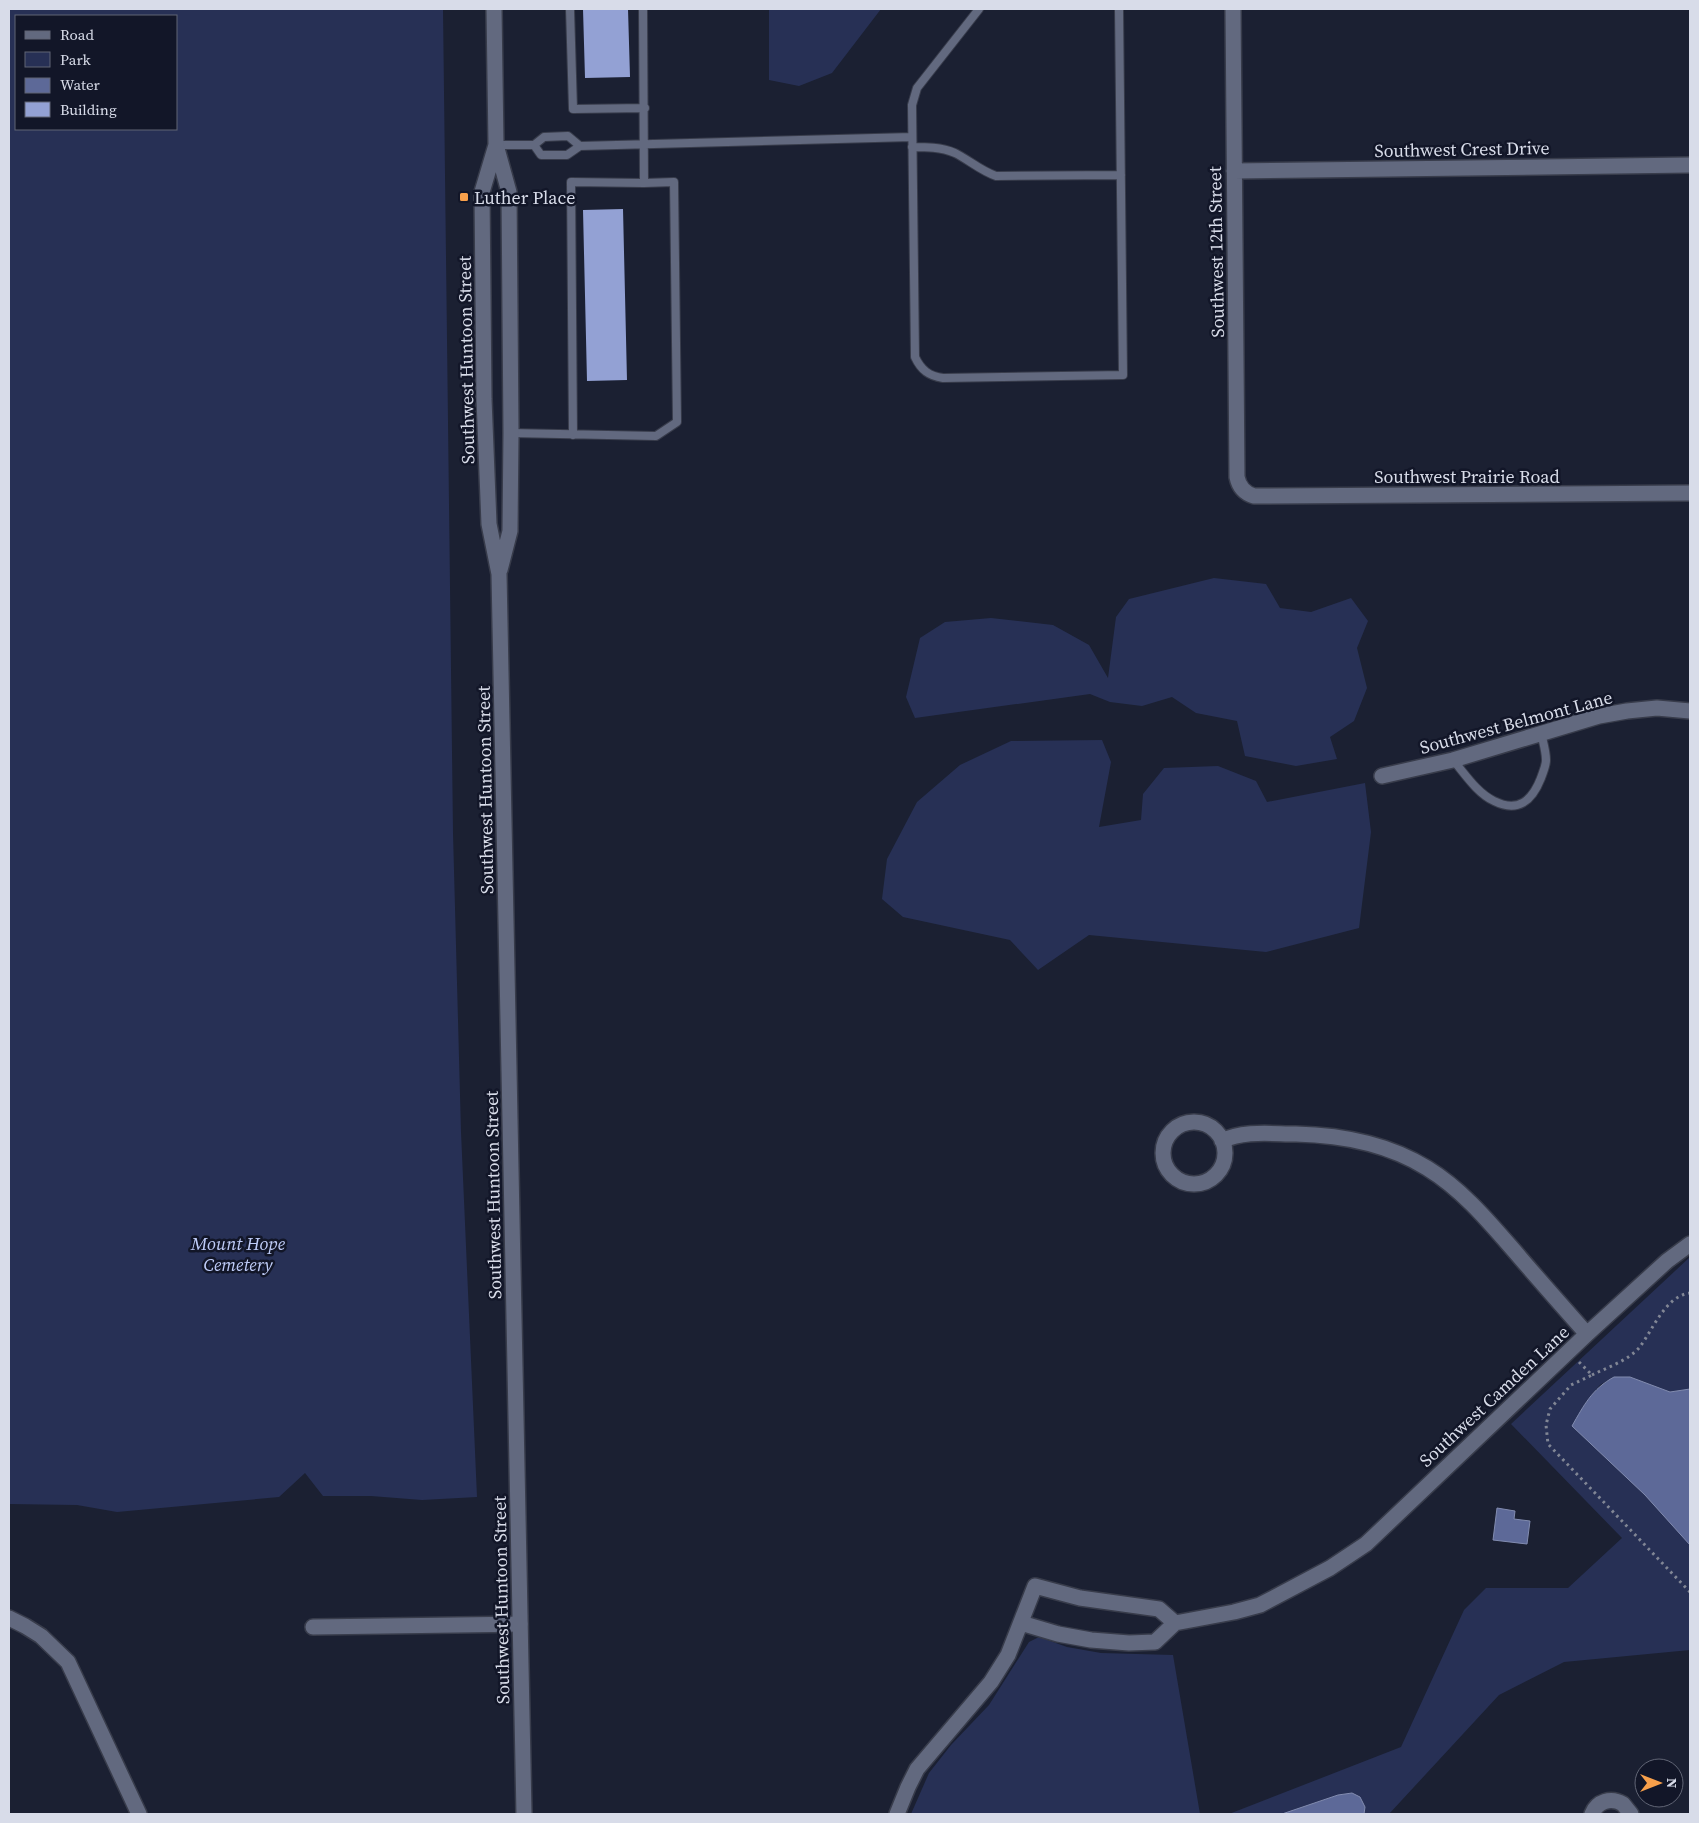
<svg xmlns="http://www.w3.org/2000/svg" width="1699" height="1823" viewBox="0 0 1699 1823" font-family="'Source Serif 4',serif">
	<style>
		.green { fill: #273055; fill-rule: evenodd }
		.water { fill: #5d6998; stroke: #828cb0 }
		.building { fill: #93a1d4 }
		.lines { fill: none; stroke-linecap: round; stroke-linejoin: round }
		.lane-casing { stroke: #383c4b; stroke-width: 10 }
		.street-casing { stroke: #383c4b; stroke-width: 18 }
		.secondary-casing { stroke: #383c4b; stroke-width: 18 }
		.path { stroke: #818695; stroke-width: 3; stroke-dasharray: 2.5 4; stroke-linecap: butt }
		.lane { stroke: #62697f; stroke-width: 8 }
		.street { stroke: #62697f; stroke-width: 15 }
		.secondary { stroke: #62697f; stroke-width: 15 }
		.poi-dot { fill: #f8a04b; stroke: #121628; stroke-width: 2 }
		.labels { text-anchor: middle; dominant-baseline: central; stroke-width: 5; stroke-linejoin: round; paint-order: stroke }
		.street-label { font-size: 18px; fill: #d8dce9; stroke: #121628 }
		.poi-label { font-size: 18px; fill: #d8dce9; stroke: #121628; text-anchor: start }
		.park-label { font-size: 18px; font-style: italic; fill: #bfccf8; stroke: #121628 }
	</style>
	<rect width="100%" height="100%" fill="#1b2032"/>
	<path class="green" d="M9,9H443L453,833L461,1132L477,1497L422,1500L371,1496H323L305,1473L279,1497L117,1512L77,1505L9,1504ZM176,16V129H16V16Z
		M769,9H881L832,73L799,86L769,80Z
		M1214,578L1266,584L1280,608L1311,612L1351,598L1368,621L1357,648L1367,688L1354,721L1330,737L1337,759L1296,766L1245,756L1237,721L1196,713L1172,697L1142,706L1110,702L1090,694L915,718L906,697L920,638L945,622L991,618L1053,625L1089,645L1108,678L1116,617L1129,599Z
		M1102,740L1111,762L1099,827L1141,820L1143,794L1164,768L1218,766L1256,781L1267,802L1365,783L1371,832L1359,928L1266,952L1089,935L1038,970L1010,940L903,917L882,899L887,859L917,802L960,765L1011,741Z
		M1690,1257V1389L1670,1392L1630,1377H1614L1600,1385L1585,1403L1646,1495L1690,1545V1650L1564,1662L1499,1695L1389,1814H1364L1365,1807L1352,1793L1338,1795L1282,1814H1229L1401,1747L1464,1610L1486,1588H1568L1622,1538L1511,1424Z
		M1039,1637L1067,1647L1101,1653L1173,1655L1200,1814H911L929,1773L951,1745L989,1705L1029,1642Z"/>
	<path class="water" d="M1614,1377H1630L1670,1392L1690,1389V1545L1645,1495L1572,1426C1584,1405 1592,1389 1614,1377Z
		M1497,1508L1515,1511L1514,1519L1530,1521L1527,1544L1493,1540Z
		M1352,1793L1360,1797L1365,1807L1364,1814H1282L1338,1795Z"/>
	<path class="building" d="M583,9H628L630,77L585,78Z
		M623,209L627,380L587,381L583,210Z"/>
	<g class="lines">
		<defs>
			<path id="lane" d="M570,9L573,109L645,108
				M979,9L917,88L912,105L915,357C921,370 929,376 943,378L1123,375L1119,9
				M496,145H534L544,137L568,136L580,146
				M534,145L541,155H567L580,146L912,137
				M912,147C926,147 941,147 955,153C969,160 981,171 996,176L1121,175
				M511,433L656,436L677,422L674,182L644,183L643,9
				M573,435L571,182L644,183
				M1453,760C1465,774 1477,793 1494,801C1518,813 1532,801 1541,778C1543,772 1546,766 1546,760C1546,751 1543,742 1541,733"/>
			<path id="street" d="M1233,9L1237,477C1239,487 1244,493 1254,496L1690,493
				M1234,171L1690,165
				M1382,776L1453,760L1599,716L1627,711L1657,708L1690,711
				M1163 1153a31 31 0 1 1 62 0a31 31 0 1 1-62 0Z
				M1222,1141C1244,1130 1272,1134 1296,1134C1342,1135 1388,1144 1427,1168C1463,1190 1490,1223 1517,1254C1540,1281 1564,1308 1587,1334
				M9,1618L25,1626L41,1636L68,1662L139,1814
				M1021,1623L1058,1634L1091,1640L1129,1643L1155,1642L1175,1623L1234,1612L1260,1605L1330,1568L1366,1544L1587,1334L1667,1261L1690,1244
				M313,1627L520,1624
				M897,1814L908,1787L917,1769L991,1682L1008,1655L1035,1586L1080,1598L1159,1609L1175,1623
				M1592,1814C1597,1801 1611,1797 1623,1804L1631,1814"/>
			<path id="secondary" d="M494,9L496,145L509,192L511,433L510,531L500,570
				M496,145L482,192L484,399L489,524L499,574L524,1814"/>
		</defs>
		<use href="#lane" class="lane-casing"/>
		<use href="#street" class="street-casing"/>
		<use href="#secondary" class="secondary-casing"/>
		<path class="path" d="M1579,1362L1592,1375L1571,1385L1550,1409L1546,1425L1548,1444L1690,1592
			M1592,1375C1608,1367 1627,1361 1639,1348C1653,1330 1665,1296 1690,1293"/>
		<use href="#lane" class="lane"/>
		<use href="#street" class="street"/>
		<use href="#secondary" class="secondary"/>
	</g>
	<rect class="poi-dot" x="459" y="192" width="10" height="10" rx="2.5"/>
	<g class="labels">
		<g class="street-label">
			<text transform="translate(1462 149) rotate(-1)">Southwest Crest Drive</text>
			<text transform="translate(1216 252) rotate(-91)">Southwest 12th Street</text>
			<text transform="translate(466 360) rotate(-91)">Southwest Huntoon Street</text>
			<text x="1467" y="476">Southwest Prairie Road</text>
			<text transform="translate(1516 722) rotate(-15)">Southwest Belmont Lane</text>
			<text transform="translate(485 790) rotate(-91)">Southwest Huntoon Street</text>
			<text transform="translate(493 1195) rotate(-91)">Southwest Huntoon Street</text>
			<text transform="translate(1494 1396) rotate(-43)">Southwest Camden Lane</text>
			<text transform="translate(501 1600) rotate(-91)">Southwest Huntoon Street</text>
		</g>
		<g class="poi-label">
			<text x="474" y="197">Luther Place</text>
		</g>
		<g class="park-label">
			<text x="238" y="1243">Mount Hope<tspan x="238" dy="21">Cemetery</tspan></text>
		</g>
	</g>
	<rect width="1699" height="1823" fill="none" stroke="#d8dce9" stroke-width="20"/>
	<rect x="15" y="15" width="162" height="115" fill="#121628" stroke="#616575"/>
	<rect x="25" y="31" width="25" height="8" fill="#62697f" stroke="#616575"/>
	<text x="60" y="40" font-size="15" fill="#d8dce9">Road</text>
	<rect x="25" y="52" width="25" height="15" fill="#273055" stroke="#616575"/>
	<text x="60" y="65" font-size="15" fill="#d8dce9">Park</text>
	<rect x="25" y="78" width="25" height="15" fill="#5d6998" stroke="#616575"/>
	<text x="60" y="90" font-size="15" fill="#d8dce9">Water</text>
	<rect x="25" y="102" width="25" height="15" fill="#93a1d4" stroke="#616575"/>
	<text x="60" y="115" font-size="15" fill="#d8dce9">Building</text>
	<g transform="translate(1659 1783) rotate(90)"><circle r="24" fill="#121628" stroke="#616575"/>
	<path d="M0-4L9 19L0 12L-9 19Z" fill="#f8a04b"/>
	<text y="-8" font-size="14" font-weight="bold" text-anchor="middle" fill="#d8dce9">N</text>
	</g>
</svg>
